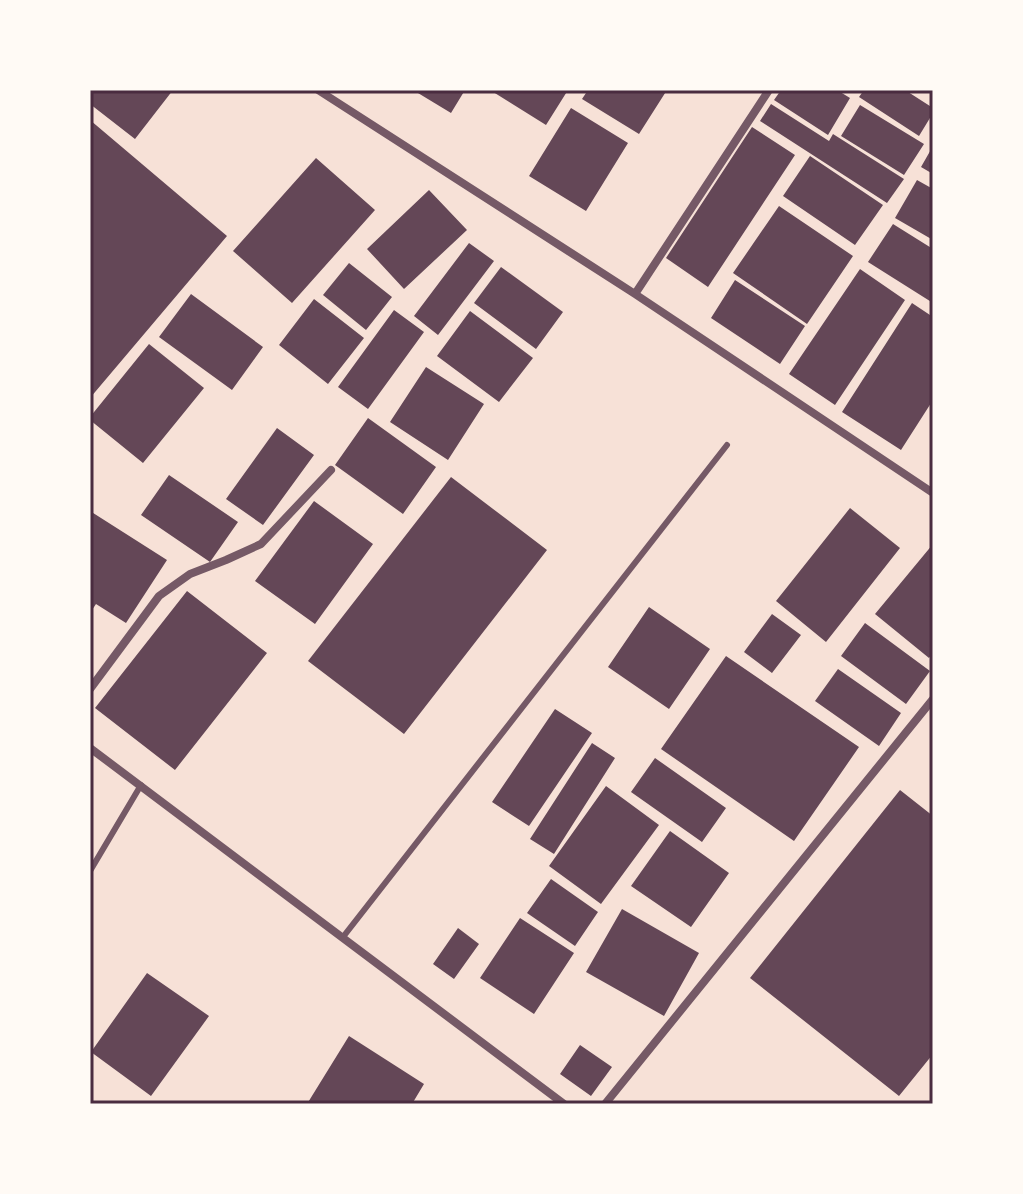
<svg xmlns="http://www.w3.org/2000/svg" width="1023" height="1194" viewBox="0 0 1023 1194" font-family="Karla,sans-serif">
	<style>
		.building { fill: #644757 }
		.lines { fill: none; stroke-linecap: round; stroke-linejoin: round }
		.service { stroke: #755966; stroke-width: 6 }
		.minor { stroke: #755966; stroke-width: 8 }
		.neatline { fill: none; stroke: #4a2c40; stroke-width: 3 }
	</style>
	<rect width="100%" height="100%" fill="#f7e1d7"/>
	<path class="building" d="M90,90H173L135,139L90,104Z
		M413,90H465L451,113Z
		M490,90H568L546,125Z
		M588,90H667L639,134L582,99Z
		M781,90H837L850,98L828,135L774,100Z
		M864,90H905L933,108V113L919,136L859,97Z
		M771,104L829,141L833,134L904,179L887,203L760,121Z
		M860,105L924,144L904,175L841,136Z
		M571,108L628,143L586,211L529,176Z
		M90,120L227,236L90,398Z
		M752,127L795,155L708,287L666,258Z
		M933,146V174L921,167Z
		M810,156L883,205L855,245L783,196Z
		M316,158L375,210L292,303L233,251Z
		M917,180L933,189V240L895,218Z
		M429,190L467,230L404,289L367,249Z
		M779,206L853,256L807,324L733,273Z
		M893,224L933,249V303L868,262Z
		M469,243L494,261L438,335L414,316Z
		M349,263L392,297L366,330L323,295Z
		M501,267L563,312L536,349L474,303Z
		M860,269L905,300L835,405L789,374Z
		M735,280L805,326L780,364L711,318Z
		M191,294L263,347L232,390L159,337Z
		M314,299L364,338L328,384L279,345Z
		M912,303L933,317V400L901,450L842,412Z
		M394,310L424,332L368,409L338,387Z
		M470,311L533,358L499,402L437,356Z
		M149,344L204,388L143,463L90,420V417Z
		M426,367L484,404L448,460L390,422Z
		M368,418L436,467L403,514L335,465Z
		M277,428L314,455L263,525L226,499Z
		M169,475L238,522L210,562L141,515Z
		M451,477L547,550L404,734L308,661Z
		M314,501L373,544L315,624L255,581Z
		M850,508L900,548L826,642L776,601Z
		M90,511L167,560L126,623L96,604L90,613Z
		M933,544V653L929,658L875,614Z
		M187,591L267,653L175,770L95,708Z
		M649,607L710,649L669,709L608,667Z
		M772,614L801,635L772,673L744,652Z
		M865,623L930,671L906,704L841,656Z
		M726,656L859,747L794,841L661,749Z
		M838,669L901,713L879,746L815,701Z
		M555,709L592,733L529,826L492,802Z
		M592,743L615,758L554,854L530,839Z
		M655,758L726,808L702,842L631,792Z
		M606,786L659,825L601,904L549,866Z
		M900,790L933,816V1054L899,1096L750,978Z
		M670,831L729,873L691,927L631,886Z
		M551,879L598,912L575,946L527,913Z
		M622,909L699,953L664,1016L586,972Z
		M520,918L574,953L534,1014L480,978Z
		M458,928L479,944L454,979L433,964Z
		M147,973L209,1016L151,1096L91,1052Z
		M349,1036L424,1084L412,1104H307Z
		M580,1045L612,1067L591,1096L560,1074Z"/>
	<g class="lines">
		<path class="service" d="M90,871L141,785
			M343,937L727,445"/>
		<path class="minor" d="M318,90L635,294L933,493
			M635,294L769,90
			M90,689L159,596L190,574L226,560L261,544L331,470
			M90,748L564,1104
			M605,1104L933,699"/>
	</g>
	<rect width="1023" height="1194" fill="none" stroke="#fffaf5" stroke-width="184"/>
	<rect x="92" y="92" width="839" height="1010" class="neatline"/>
</svg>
